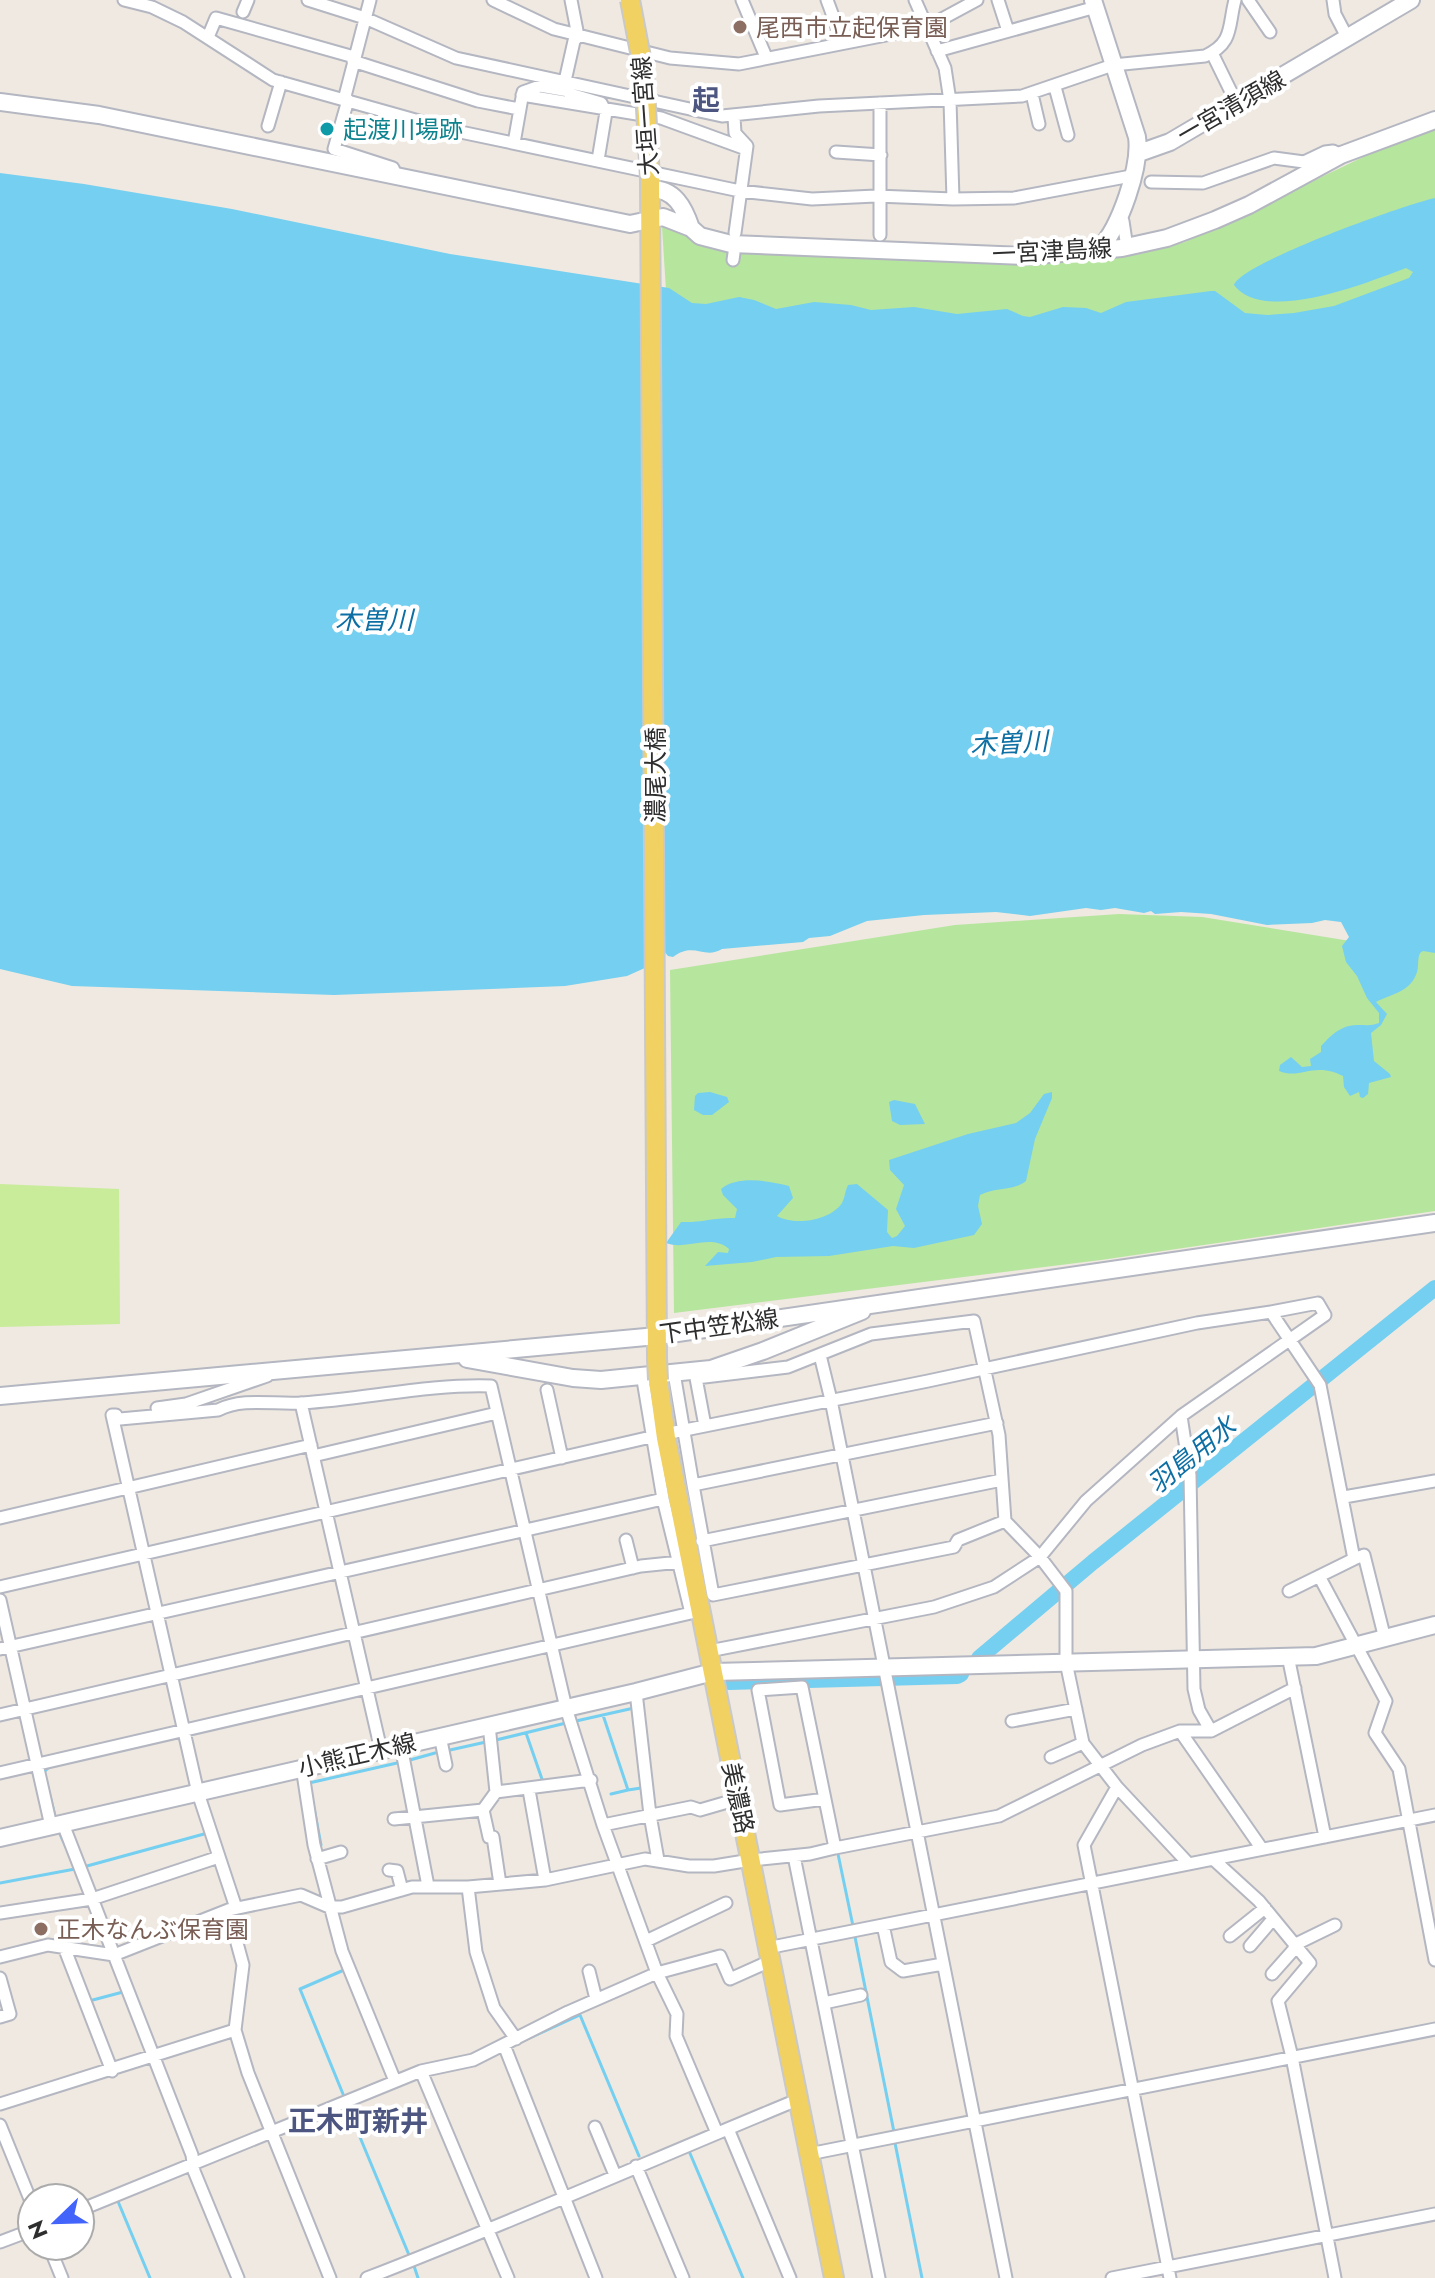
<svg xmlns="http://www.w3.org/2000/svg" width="1435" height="2278" viewBox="0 0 1435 2278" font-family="Jost,'Noto Sans JP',sans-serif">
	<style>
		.green { fill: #b6e59e }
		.pitch { fill: #c9ec9a }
		.water { fill: #75cff0 }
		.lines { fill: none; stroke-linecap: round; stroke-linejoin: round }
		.stream { stroke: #75cff0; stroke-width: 3 }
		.river { stroke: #75cff0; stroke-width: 16 }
		.street-casing { stroke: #b4b7c1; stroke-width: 15 }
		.secondary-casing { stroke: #b4b7c1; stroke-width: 20 }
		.primary-casing { stroke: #c9c9c9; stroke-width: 22 }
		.street { stroke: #fff; stroke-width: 11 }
		.secondary { stroke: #fff; stroke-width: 16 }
		.primary { stroke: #f2d163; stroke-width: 18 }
		.primary-bridge-casing { stroke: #c9c9c9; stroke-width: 22; stroke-linecap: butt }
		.primary-bridge { stroke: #f2d163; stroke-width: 18 }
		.education-dot { fill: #8d6e63; stroke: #fff; stroke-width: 3 }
		.culture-dot { fill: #0f9aa8; stroke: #fff; stroke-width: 3 }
		.labels { text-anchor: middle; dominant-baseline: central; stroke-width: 8; stroke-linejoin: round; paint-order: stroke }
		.education-label { font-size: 24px; fill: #785e54; stroke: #fff; text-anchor: start }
		.street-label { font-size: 24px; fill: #2e2e2e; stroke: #fff }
		.culture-label { font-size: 24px; fill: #0d838f; stroke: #fff; text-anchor: start }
		.water-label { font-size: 26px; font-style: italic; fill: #0d6fa3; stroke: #fff }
		.quarter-label { font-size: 28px; font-weight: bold; fill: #4d5680; stroke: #fff }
	</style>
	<rect width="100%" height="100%" fill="#efe9e1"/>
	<path class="green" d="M1435,130V213L1412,266L1415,272L1413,280L1328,318L1067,319L795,315L693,304L666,290L662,227L685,232L726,249L986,264L1097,260L1140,254L1185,242L1380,149Z
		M1119,914L1202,917L1344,940L1435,948V1211L1101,1260L674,1313L670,970L955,925Z"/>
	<path class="pitch" d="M0,1184L119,1189L120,1324L0,1327Z"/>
	<path class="water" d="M0,173L84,184L232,209L450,254L669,288L692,303L706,304L739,297L754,300L776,309L814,302L851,305L871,310L914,307L957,314L1007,309L1023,316L1030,317L1063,307L1086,308L1101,313L1126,302L1211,291H1215L1245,313L1267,315L1294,313L1334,306L1409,278L1413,272L1406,268C1369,282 1264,325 1234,285C1241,263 1406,204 1435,198V953L1423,951L1420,953C1417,960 1419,966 1417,972C1411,992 1391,994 1376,1002L1387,1014L1381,1025L1371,1033L1374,1061L1390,1074L1391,1077L1369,1083L1368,1094L1363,1098L1360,1097L1359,1092L1350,1096L1344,1087L1343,1076C1313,1061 1301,1080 1279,1071L1280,1065L1291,1057L1302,1067L1311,1066L1310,1059L1321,1052V1046C1331,1035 1342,1024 1359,1025C1368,1025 1371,1026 1379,1023V1013L1367,998L1357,976L1346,962L1342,946L1349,937L1341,922L1325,920L1312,923L1267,925L1211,914L1181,912L1155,914L1151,911L1144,913L1115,908L1101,910L1086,908L1030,916L996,912L924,915L867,921L830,936L809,938L803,942L722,949C704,960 694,941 673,957L668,956L662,949H648L645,953L647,967L627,976L565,986L334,995L72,986L0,969Z
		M710,1092L727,1097L729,1102L712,1115H703L694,1110L695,1096L698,1093Z
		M1052,1092V1098L1035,1139L1026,1181C1014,1191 995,1187 980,1195L978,1206L982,1224L974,1235L914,1248L893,1246L829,1256L776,1257L752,1262L705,1266L718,1252L728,1253L729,1249C710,1233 687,1251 666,1243L681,1222C700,1223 716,1217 735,1218L737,1209L723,1195L721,1189C738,1175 770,1181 789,1186L793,1198L777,1216C794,1226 830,1221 842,1203C845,1197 845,1191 848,1185L857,1184L888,1210L887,1232L892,1238L897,1236L905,1226L896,1209L904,1185L890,1170L889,1160L968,1134L1016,1123L1030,1113L1044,1094Z
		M894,1100L915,1104L925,1124L900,1125L892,1121L889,1102Z"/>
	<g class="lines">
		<path class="stream" d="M990,1658L1022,1656
			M892,1681L956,1680L970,1673
			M804,1684L885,1681
			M603,1715L628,1790L611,1794
			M576,1721L634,1708
			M526,1733L543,1782
			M496,1740L566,1723
			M450,1750L486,1742
			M410,1760L435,1753
			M49,1767L44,1772L55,1816
			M309,1783L397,1763
			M628,1790L641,1788
			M314,1808L321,1845
			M60,1834L67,1849
			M838,1854L853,1926
			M87,1866L204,1834
			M0,1883L75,1869
			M855,1937L894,2132
			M89,2001L123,1992
			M525,2040L580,2015L639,2156
			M158,2082L188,2157
			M343,2094L300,1989L344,1970V1968
			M347,2106L409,2255
			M895,2143L922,2278
			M689,2151L743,2278
			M117,2199L150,2278
			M414,2266L418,2278"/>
		<path class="river" d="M979,1658L1093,1562L1435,1288
			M729,1682L957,1676L961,1674"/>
		<defs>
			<path id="street" d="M124,0L152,7L183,22L273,80L451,130L740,191L812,199L876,196L953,199L1014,198L1131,176
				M308,0L365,18L456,58L722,116L819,106L1022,96L1113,65L1205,56C1234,43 1228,26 1235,0
				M493,0L554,29L670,58L739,64L927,27L977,0
				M571,0L578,36L574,41L565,81L570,94L601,103L606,112L598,160
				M742,0L766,57
				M827,0L843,43
				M915,0L945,68L950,101L953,199
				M998,0L1008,31
				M1248,0L1270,32
				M1333,0L1335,14L1347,37
				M243,12L248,0
				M208,37L216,18L354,57
				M937,51L1096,7
				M1212,53L1237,104
				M353,61L478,101L519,109
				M1055,87L1068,135
				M1032,94L1039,124
				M522,95L661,118L746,149
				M344,100L370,0
				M348,100L334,149L393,168L395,173
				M880,103V235
				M734,117L735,133L747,146L735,233
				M268,126L281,82
				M514,143L523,92L540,86L569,91
				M836,152L881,155
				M1151,182L1203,183L1274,158L1304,162L1325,152L1333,151L1341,155
				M1118,217L1123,221L1126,241
				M733,260L734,253
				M820,1355L831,1400L1006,2278
				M674,1373L693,1485
				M547,1390L562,1458
				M301,1403L381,1750
				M157,1408L186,1404L267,1376
				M112,1415L120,1419L218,1410C244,1397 274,1405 302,1403C366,1399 428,1384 491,1386L566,1708L603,1825L657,1973L677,2014L676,2036L717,2133
				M116,1415H112L198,1793L236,1908
				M1181,1416L1190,1475L1194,1689L1199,1710L1211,1731
				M705,1426L696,1378L788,1367L871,1334L974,1321L999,1435L1005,1521L958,1540L954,1547L713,1595L693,1485L997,1423
				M675,1432L928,1381L1197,1323L1271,1312L1320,1385L1354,1559L1364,1555L1385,1639
				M313,1456L497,1413
				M1344,1497L1435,1481
				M0,1518L311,1445
				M1005,1521L1040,1557L1066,1591V1662L1083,1743L1117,1787L1187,1862
				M626,1540L633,1568
				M702,1541L1002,1480
				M1319,1576L1386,1701L1375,1733L1399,1769L1435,1960
				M0,1587L651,1437
				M1289,1591L1354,1559
				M0,1600L51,1826
				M0,1649L663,1499
				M709,1651L934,1607L994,1587L1040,1557L1086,1501L1181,1416L1325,1315L1318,1303L1271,1312
				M1288,1656L1325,1837
				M636,1692L650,1815L658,1860
				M0,1715L641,1566L680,1562
				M1012,1721L1076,1709
				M489,1725L496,1792
				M1180,1731L1262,1849
				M440,1736L446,1765
				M401,1746L428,1886
				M1051,1757L1083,1743
				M302,1767L314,1845L342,1951L395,2081
				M0,1773L691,1613L663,1499L642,1374
				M1117,1787L1084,1845L1170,2278
				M529,1790L545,1880
				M825,1799L780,1805L758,1690L802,1687L835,1848L999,1816L1142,1745L1180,1731H1211L1295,1688
				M483,1810L489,1837H493L500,1884
				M394,1819L483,1810L496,1792L591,1780
				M63,1824L192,2155L194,2171L238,2278
				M603,1825L691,1807L700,1810L738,1799
				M794,1856L879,2278
				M317,1859L341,1852
				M1213,1859L1259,1901L1310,1963L1278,2001L1292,2057L1335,2278
				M389,1870L397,1871L402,1890
				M468,1887L476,1952L494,2008L516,2039
				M228,1910L243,1965L235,2030L248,2073L330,2278
				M0,1913L92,1899L219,1857
				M883,1925L891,1962L903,1971L943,1964
				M1230,1936L1265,1908
				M646,1941L726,1903
				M1294,1945L1335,1925
				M1250,1946L1273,1919
				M64,1947L112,2071
				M767,1948L1435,1815
				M0,1957L48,1945L114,1955L228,1910L301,1895L329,1907H342L412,1887H468L545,1880L645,1859L689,1866H714L751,1860L810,1854L835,1848
				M589,1971L596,1999
				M1272,1974L1296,1947
				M0,1978L10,2014L0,2017
				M824,2003L861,1995
				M504,2045L596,2278
				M421,2071L508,2278
				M0,2104L235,2030
				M0,2125L32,2204
				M595,2127L615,2175
				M728,2129L790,2278
				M809,2154L1435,2029
				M636,2166L683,2278
				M80,2210L421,2071L473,2060L568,2012L657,1973L720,1956L730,1979L770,1961
				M0,2242L32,2230
				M49,2246L62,2278
				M367,2278C512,2222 654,2159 797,2100
				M1112,2278L1435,2214"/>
			<path id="secondary" d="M1093,0L1137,137C1141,166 1120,228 1099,249
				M0,102L99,115L630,224L663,217L691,228L700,236L731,244L1025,256L1122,248L1167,238L1215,220L1249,205L1341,155L1435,120
				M1139,153L1170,142L1411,0
				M650,189C674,188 684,207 691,228
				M467,1359L573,1378L601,1380L711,1369L763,1351L862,1311
				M0,1396L657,1336L1435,1223
				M0,1838L636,1692L713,1672L1316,1656L1435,1625"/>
			<path id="primary" d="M650,178L657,1358
				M658,1380L666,1438L834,2278"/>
		</defs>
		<use href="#street" class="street-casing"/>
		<use href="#secondary" class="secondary-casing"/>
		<use href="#primary" class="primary-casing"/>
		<use href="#street" class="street"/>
		<use href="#secondary" class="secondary"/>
		<use href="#primary" class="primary"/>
		<defs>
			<path id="primary-bridge" d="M630,0L644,73L650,178
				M657,1358L658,1380"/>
		</defs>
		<use href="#primary-bridge" class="primary-bridge-casing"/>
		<use href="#primary-bridge" class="primary-bridge"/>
	</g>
	<g class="education-dot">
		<circle cx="740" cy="27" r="8"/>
		<circle cx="41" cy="1929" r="8"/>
	</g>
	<circle class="culture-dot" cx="327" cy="129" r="8"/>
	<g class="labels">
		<g class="education-label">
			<text x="756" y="27">尾西市立起保育園</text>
			<text x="57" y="1929">正木なんぶ保育園</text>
		</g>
		<g class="street-label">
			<text transform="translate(1231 107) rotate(-30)">一宮清須線</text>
			<text transform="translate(645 116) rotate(-94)">大垣一宮線</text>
			<text transform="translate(1052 251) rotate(-3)">一宮津島線</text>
			<text transform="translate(655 775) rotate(-90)">濃尾大橋</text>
			<text transform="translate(719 1326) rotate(-8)">下中笠松線</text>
			<text transform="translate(357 1755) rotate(-13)">小熊正木線</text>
			<text transform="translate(738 1798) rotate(78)">美濃路</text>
		</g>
		<g class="culture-label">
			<text x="343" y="129">起渡川場跡</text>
		</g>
		<g class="water-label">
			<text x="374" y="620">木曽川</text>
			<text transform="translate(1009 743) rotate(-3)">木曽川</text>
			<text transform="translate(1192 1455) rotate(-39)">羽島用水</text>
		</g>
		<g class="quarter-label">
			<text x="706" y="100">起</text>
			<text x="358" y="2121">正木町新井</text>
		</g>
	</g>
	<g transform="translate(56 2222) rotate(247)"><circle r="38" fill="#ffffff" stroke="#ababab" stroke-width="2"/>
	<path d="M0-6L14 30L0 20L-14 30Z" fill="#4264fb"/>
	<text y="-12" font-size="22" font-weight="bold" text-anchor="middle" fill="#2e2e2e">N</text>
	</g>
</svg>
